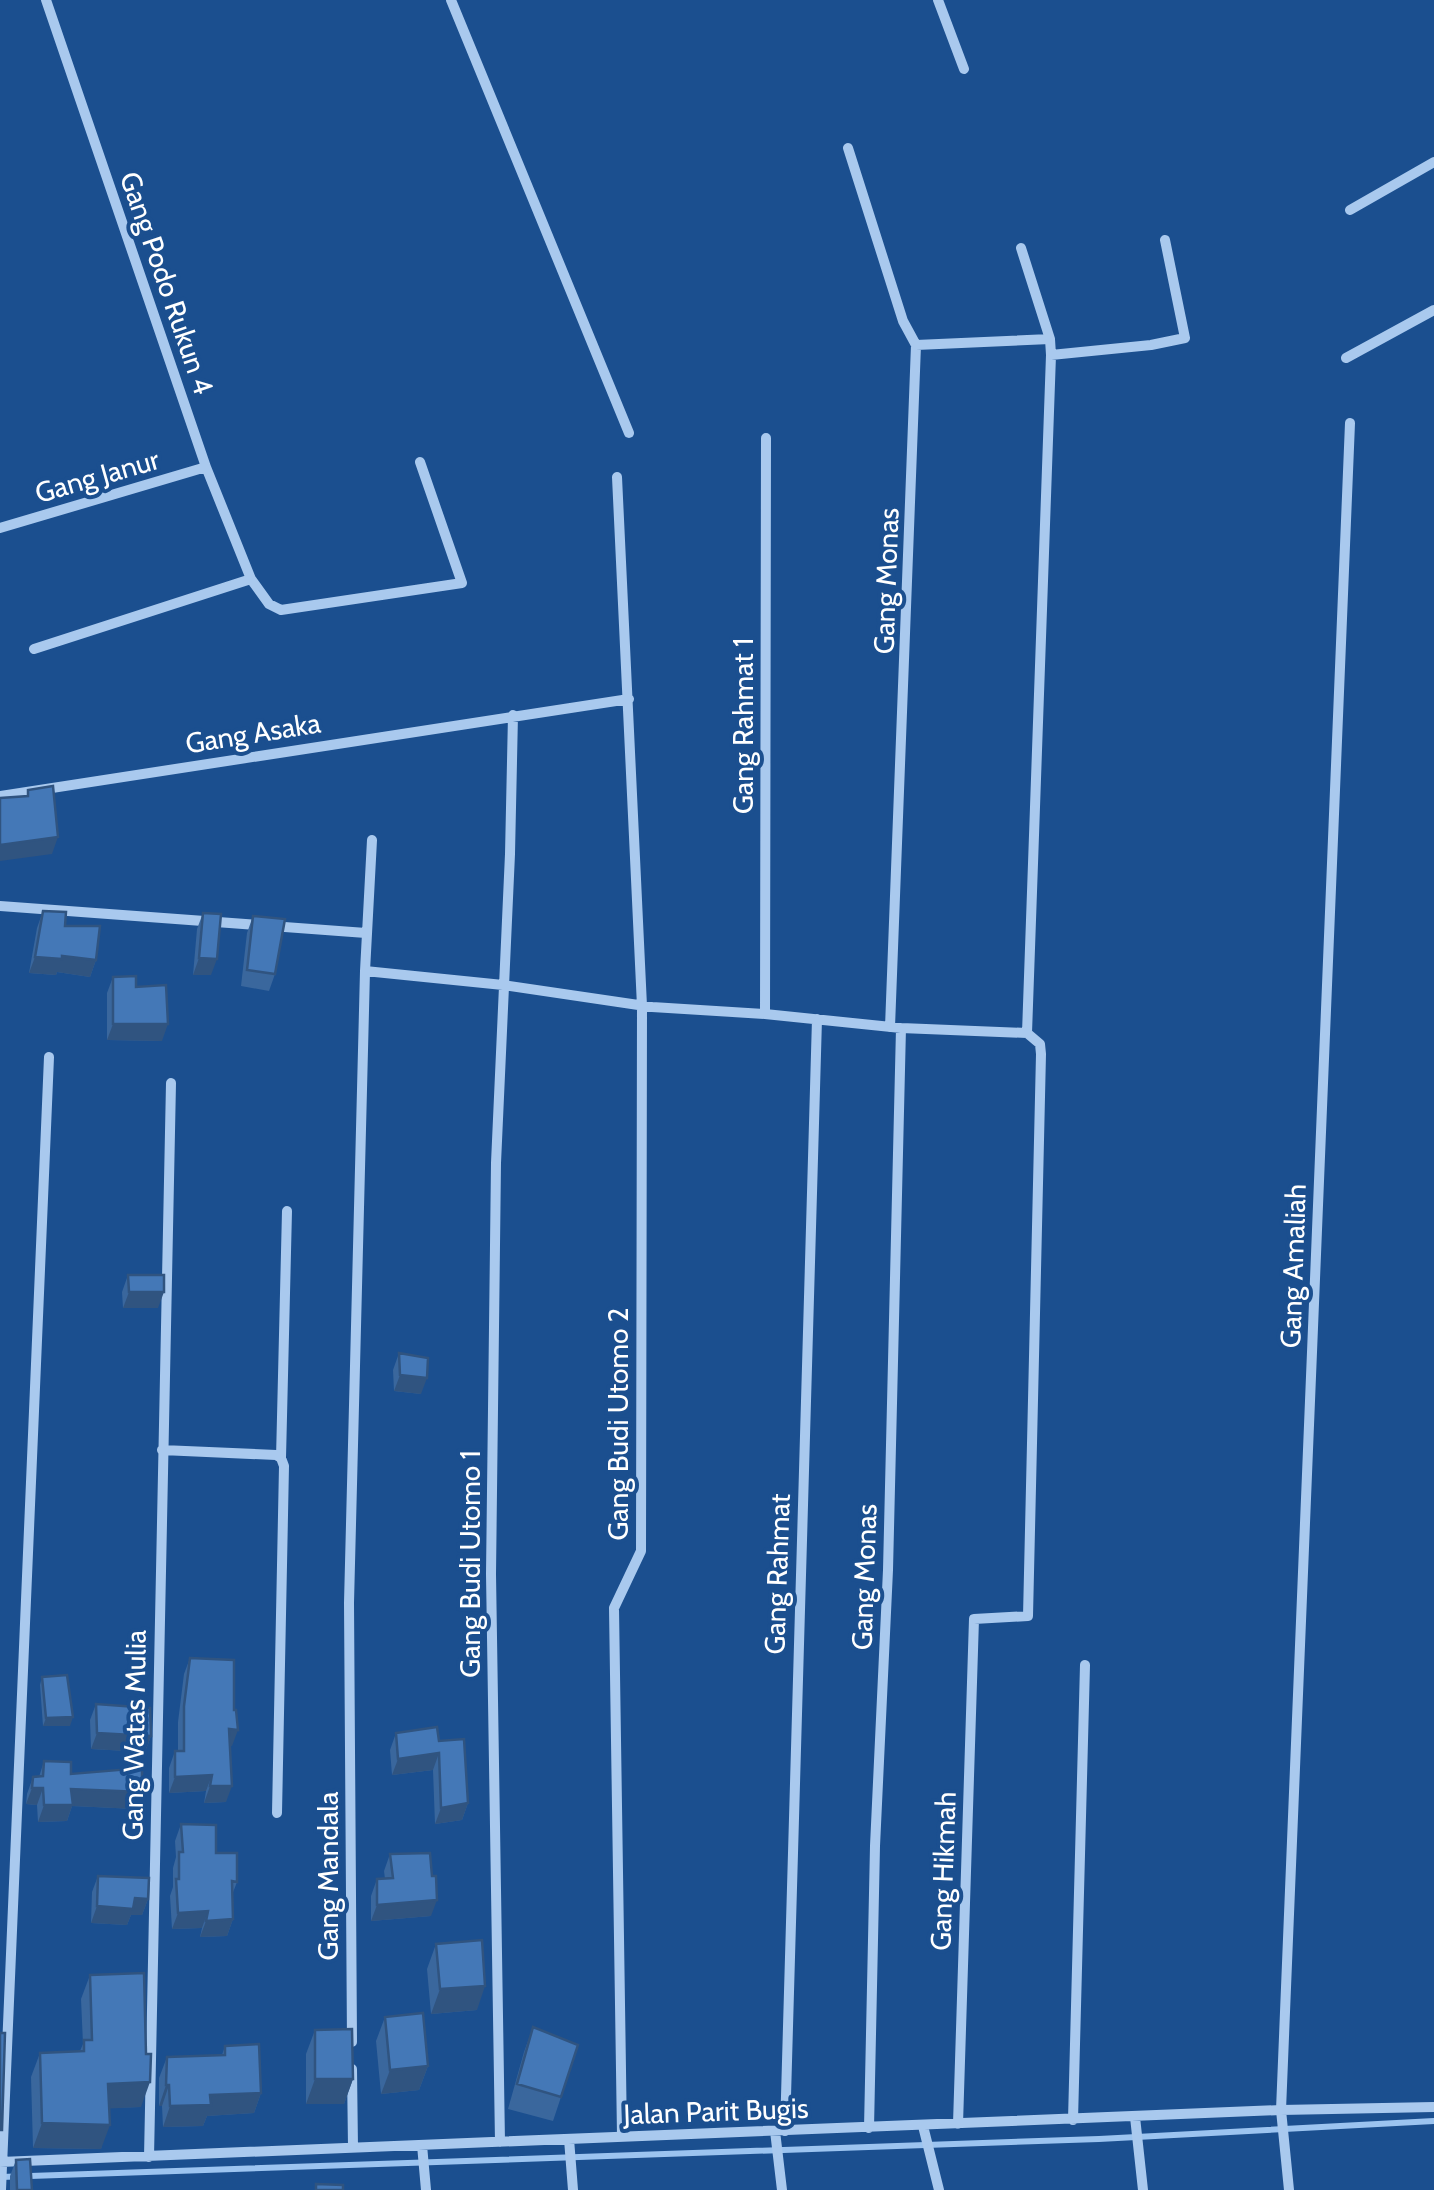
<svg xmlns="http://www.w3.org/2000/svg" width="1434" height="2190" viewBox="0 0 1434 2190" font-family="Cabin,sans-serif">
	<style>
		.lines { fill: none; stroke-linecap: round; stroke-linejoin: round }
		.stream { stroke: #9cc4f0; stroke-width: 6 }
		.street { stroke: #a9c9ee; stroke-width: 10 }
		.wall { fill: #3a679d }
		.shaded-wall { fill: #305480 }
		.building { fill: #4478b7; stroke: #305480; stroke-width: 2.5 }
		.labels { text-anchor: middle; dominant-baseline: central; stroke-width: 8; stroke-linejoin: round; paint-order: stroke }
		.street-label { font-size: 28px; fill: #fff; stroke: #1b4f8f }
	</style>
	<rect width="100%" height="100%" fill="#1b4f8f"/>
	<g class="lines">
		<path class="stream" d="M1,2177L1099,2139L1434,2121"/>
		<path class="street" d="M46,0L206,467L251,579L269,604L281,610L462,583L420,462
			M451,0L629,433
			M938,0L964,69
			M848,148L903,321L916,345L890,1027
			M1350,210L1434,162
			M916,345L1050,339
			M1051,355L1151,345L1185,338L1165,240
			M1346,358L1434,310
			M617,477L642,1006L641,1551L614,1608L622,2136
			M0,528L206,467
			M34,649L251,579
			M0,796L629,699
			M372,840L365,971L503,985L652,1007L765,1014L901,1028L1027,1033L1051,355L1050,339L1021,248
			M0,906L366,933
			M765,1014L766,438
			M162,1450L276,1455L281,1458L284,1466L277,1813
			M281,1458L287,1211
			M352,2042L349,1603L365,971
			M352,2069L353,2148
			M1135,2117L1143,2190
			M1073,2120L1085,1665
			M958,2124L974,1619L1028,1616L1041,1054L1040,1044L1027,1033
			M923,2126L939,2190
			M869,2128L875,1846L888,1570L901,1028
			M775,2131L782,2190
			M785,2131L817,1019
			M569,2139L573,2190
			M500,2142L491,1574L496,1163L510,854L513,715
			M422,2145L426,2190
			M149,2157L171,1083
			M0,2162L1281,2110L1434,2107
			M1,2190L49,1057
			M1289,2190L1281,2110L1350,423"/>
	</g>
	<path class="wall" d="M43,911L65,926L96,960L90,977L57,972L56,975L29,973L37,928Z
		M203,913L211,975H193L197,929Z
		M253,916L275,974L269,991L241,986L247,933Z
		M113,977L162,1041L107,1040V993Z
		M128,1275L158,1308H123L122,1292Z
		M399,1353L421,1394L394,1391L393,1370Z
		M190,1658L232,1746H230L226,1802L204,1803L206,1791L169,1793V1768L175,1751H178V1722L184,1674Z
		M42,1677L70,1726H43L40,1685Z
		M96,1704L151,1736L145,1752L91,1749L90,1720Z
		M396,1733L439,1741L468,1803L462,1820L435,1824L433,1770L392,1775L390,1750Z
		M44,1761L71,1774L142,1792L136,1809L72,1806L67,1821L38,1822L37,1805L26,1804L27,1794L33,1777H39Z
		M181,1824L216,1853L237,1882L232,1895L233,1919L227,1936L200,1937L202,1928L172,1929L170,1896L173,1887V1868L176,1857L175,1841Z
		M390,1854L431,1916L371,1921V1896L377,1879H385L384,1871Z
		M98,1876L148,1899L142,1915H131L127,1925L91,1923L92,1892Z
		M436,1944L477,2010L431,2014L427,1969Z
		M90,1975L141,2107L109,2108L101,2149L33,2148L31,2077L40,2053L80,2051L83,2044L81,1999Z
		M385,2017L428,2066L419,2090L381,2094L376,2041Z
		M533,2027L561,2097L553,2121L508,2109L524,2052Z
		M315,2030L353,2079L344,2104H306V2054Z
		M225,2046L261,2093L254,2113L207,2116L203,2126L163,2127L162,2106H159V2078L167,2057L222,2055Z
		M16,2160L32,2190H10V2176Z"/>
	<path class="shaded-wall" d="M58,837L52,854L0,861V845Z
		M62,956L96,960L90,977L57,972L56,975L29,973L35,957Z
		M199,958L217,959L211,975H193Z
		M113,1024H168L162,1041L107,1040Z
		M129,1292H164L158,1308H123Z
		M400,1375L427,1378L421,1394L394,1391Z
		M73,1717L70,1726H43L46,1718Z
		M229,1729L238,1730L232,1746L223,1745Z
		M97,1733L151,1736L145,1752L91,1749Z
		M439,1753L433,1770L392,1775L398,1759Z
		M212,1775L206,1791L169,1793L175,1777Z
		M210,1786H232L226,1802L204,1803Z
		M32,1788H43L37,1805L26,1804Z
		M71,1789L142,1792L136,1809L72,1806L67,1821L38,1822L44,1805Z
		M468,1803L462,1820L435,1824L441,1808Z
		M135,1898L148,1899L142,1915H131L127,1925L91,1923L97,1906Z
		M437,1900L431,1916L371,1921L377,1905Z
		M208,1911L202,1928L172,1929L178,1913Z
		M233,1919L227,1936L200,1937L206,1921Z
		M485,1986L477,2010L431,2014L440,1989Z
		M428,2066L419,2090L381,2094L390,2070Z
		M315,2079H353L344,2104H306Z
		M150,2082L141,2107L99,2109L108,2084Z
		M166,2085H169L162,2106H159Z
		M261,2093L254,2113L207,2116L203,2126L163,2127L170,2106L210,2095Z
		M42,2123L110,2125L101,2149L33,2148Z"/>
	<path class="building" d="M53,786L58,837L0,845V798L28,796V790Z
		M43,911L66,912L65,926H100L96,960L62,956V959L35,957Z
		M203,913L221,914L217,959L199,958Z
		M253,916L285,919L275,974L247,970Z
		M136,976V987L166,985L168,1024H113V977Z
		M128,1275H164V1292H129Z
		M399,1353L428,1358L427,1378L400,1375Z
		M190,1658L234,1660V1710H236L238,1730L229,1729L232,1786H210L212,1775L175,1777V1751H184V1706Z
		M67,1675L73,1717L46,1718L42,1677Z
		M96,1704L150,1708L151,1736L97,1733Z
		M437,1727L439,1741L464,1739L468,1803L441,1808L439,1753L398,1759L396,1733Z
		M44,1761L71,1762V1774L142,1768V1792L71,1789L73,1805H44L43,1788H32L33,1777L43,1776Z
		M181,1824L216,1825V1853H237V1882L232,1881L233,1919L206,1921L208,1911L178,1913L176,1879H179V1852H183Z
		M430,1853L432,1876H436L437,1900L377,1905V1879L393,1878L390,1854Z
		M98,1876L149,1878L148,1899L135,1898L133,1909L97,1906Z
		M482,1940L485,1986L440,1989L436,1944Z
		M144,1973L146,2054H151L150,2082L108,2084L110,2125L42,2123L40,2053L84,2051V2040H92L90,1975Z
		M423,2013L428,2066L390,2070L385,2017Z
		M533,2027L578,2045L561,2097L517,2084Z
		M352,2029L353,2079H315V2030Z
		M0,2033H5L2,2130H0Z
		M259,2044L261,2093L210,2095L211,2105L170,2106L169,2085H166L167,2057L225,2055V2046Z
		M30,2159L32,2190H17L16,2160Z
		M316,2184L343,2185V2190H316Z"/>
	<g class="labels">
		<g class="street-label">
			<text transform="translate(167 283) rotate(71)">Gang Podo Rukun 4</text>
			<text transform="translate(97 476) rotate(-16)">Gang Janur</text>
			<text transform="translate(886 581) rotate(-88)">Gang Monas</text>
			<text transform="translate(743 726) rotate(-90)">Gang Rahmat 1</text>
			<text transform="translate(253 733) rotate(-9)">Gang Asaka</text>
			<text transform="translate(1293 1266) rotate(-88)">Gang Amaliah</text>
			<text transform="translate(618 1424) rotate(-90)">Gang Budi Utomo 2</text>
			<text transform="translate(470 1564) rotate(-90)">Gang Budi Utomo 1</text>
			<text transform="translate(777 1574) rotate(-88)">Gang Rahmat</text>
			<text transform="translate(864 1577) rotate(-88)">Gang Monas</text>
			<text transform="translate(134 1735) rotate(-89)">Gang Watas Mulia</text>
			<text transform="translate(943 1871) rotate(-88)">Gang Hikmah</text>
			<text transform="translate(328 1876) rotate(-90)">Gang Mandala</text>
			<text transform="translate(716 2111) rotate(-2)">Jalan Parit Bugis</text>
		</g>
	</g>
</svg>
